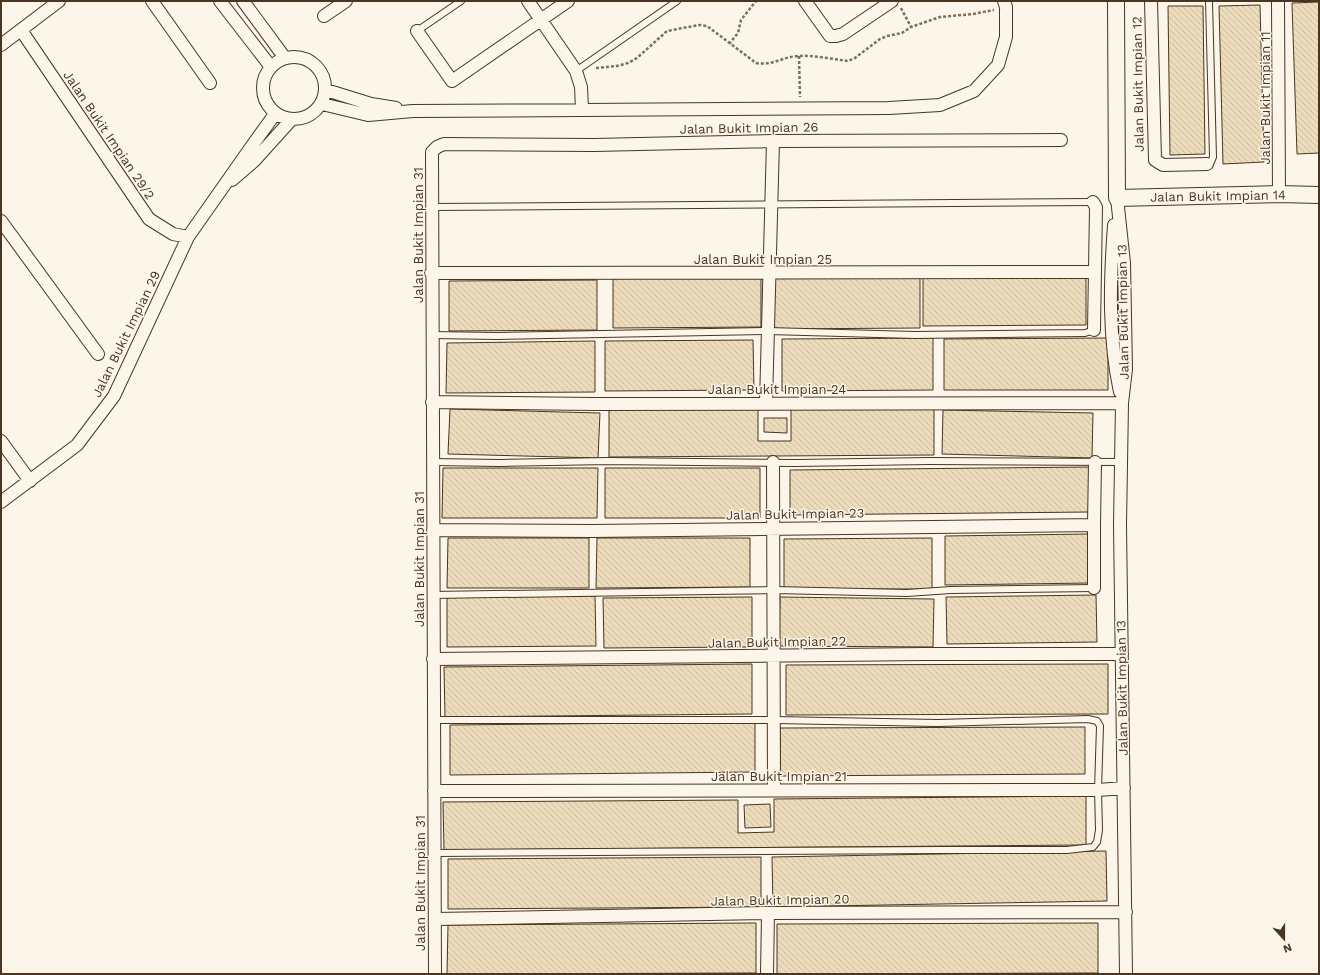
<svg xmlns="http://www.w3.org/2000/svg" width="1320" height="975" viewBox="0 0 1320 975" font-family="'Work Sans',sans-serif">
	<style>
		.building { fill: url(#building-back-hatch); stroke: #4a3520 }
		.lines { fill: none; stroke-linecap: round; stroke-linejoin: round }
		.lane-casing { stroke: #4a3520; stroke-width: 8 }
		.street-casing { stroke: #4a3520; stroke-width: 14 }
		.secondary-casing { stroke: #4a3520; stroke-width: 18 }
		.path { stroke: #7f6f5c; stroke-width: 2.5; stroke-dasharray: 3 2; stroke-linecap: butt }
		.lane { stroke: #fbf6e9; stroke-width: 6 }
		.street { stroke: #fbf6e9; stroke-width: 12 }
		.secondary { stroke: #fbf6e9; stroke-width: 16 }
		.labels { text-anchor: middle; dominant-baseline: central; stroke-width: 3; stroke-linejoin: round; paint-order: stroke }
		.street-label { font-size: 13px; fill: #4a3520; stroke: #fbf6e9 }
	</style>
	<defs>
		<pattern id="building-back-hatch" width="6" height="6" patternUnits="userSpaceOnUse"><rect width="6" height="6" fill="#ecdcbc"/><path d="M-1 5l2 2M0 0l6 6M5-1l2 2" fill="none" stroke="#ccbda1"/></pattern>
	</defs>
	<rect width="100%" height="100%" fill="#fbf6e9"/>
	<path class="building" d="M1319,2V153L1297,154L1292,3Z
		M1260,5L1264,162L1223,164L1219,6Z
		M1168,6H1203L1205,154L1170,155Z
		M1086,275V325L923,326V276Z
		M761,277V327L613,328V278Z
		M771,278H920V328L771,329Z
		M597,280V330L449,331V281Z
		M933,338V390L782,391V339Z
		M1108,338V390H944V339Z
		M753,340L754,390L605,391V341Z
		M595,341V392L446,393L447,343Z
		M758,408V441H791V409L934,408V455L609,457V409Z
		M450,409L600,413L598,458L448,454Z
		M943,410L1093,413L1092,458L942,454Z
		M764,418H787V433L764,432Z
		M1089,467V512L790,515V470Z
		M443,468H598L597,518H442Z
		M605,468H760V518H605Z
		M1090,534L1091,583L945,585V536Z
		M448,538H589V588H447Z
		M597,538H750V587L596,588Z
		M932,538V589H784V539Z
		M1096,595L1097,642L947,644L946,597Z
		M595,596L596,646L447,647V597Z
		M752,597V647L604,648L603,598Z
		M780,597L934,599L933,647L779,646Z
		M752,664V714L445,717L444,667Z
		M1108,664V714L786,715V665Z
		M755,722V772L450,775V725Z
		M1085,727V774L780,776V728Z
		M1086,796V845L444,850L443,802L738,800V833L774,832V799Z
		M770,804L771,827L745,828L744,805Z
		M1106,851L1107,901L773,907L772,857Z
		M761,857V907L448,909V859Z
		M756,923V973L447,974L448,925Z
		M1098,923V973L777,974V924Z"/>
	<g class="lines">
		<defs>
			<path id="lane" d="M417,31L461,1
				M576,71L677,1
				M1207,164L1211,162L1213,157L1209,1
				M431,207L1093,202
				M432,335L497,336L768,331L915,335L1085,333L1094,330
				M432,462L501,463L608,461L796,463L929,461L1121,462
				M433,595L774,590L907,593L951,590L1094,588
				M434,720H774L938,723L1088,719L1097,721L1100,726L1098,790L1099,830L1097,842L1093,847L1067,850H942L434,853"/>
			<path id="street" d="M152,1L210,83
				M220,1L271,67
				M243,1L285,58
				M528,1L576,71L581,87L582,109
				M805,1L830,36H836L843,34L892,1
				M1151,1L1155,160L1163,165L1207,164
				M1278,1L1279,194
				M324,16L346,1
				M21,30L149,219L173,234L188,237
				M417,31L452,81L568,1
				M1,45L59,1
				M263 88a31 31 0 1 1 62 0a31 31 0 1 1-62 0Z
				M326,90L371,104L396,108
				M322,104L368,115L413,111L889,108L940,105L974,91L998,65L1006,37V7L1004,1
				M232,180L254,161L291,120
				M1117,198L1124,263L1126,369L1122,403L1120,525L1126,974
				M1093,202L1096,207L1094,330
				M1,221L98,354
				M1114,225C1110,280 1108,337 1120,392
				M431,273L1094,272
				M432,402L594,404L1122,403
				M766,403L773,141
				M1,441L30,481
				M773,462L774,790
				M1,502L77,445L114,396L188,237L254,143L275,114
				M433,530L592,531L1094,525L1095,462
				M1094,588V525
				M433,659L925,654H1122
				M434,791L1098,790L1124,788
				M435,919L768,913L1126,912
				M435,974L432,152L437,147L444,144L594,145L773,141L1061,140
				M767,974L768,913"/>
			<path id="secondary" d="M1116,1L1117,198L1279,194L1319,195"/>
		</defs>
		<use href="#lane" class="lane-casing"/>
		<use href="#street" class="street-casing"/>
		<use href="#secondary" class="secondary-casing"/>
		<path class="path" d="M901,8L911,27
			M729,44L738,33L741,20L756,1
			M799,56L800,97
			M596,68L617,66L628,63L637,58L667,31L699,25L707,26L756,63C772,66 782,57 798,56C813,55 832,59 848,61L855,58L880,39L887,36L902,33L911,27L940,17L973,14L994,10"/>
		<use href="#lane" class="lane"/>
		<use href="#street" class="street"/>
		<use href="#secondary" class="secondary"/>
	</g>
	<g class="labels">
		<g class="street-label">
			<text transform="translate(1138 84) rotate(-91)">Jalan Bukit Impian 12</text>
			<text transform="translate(1265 98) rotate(-90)">Jalan Bukit Impian 11</text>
			<text transform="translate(749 128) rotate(-1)">Jalan Bukit Impian 26</text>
			<text transform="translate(109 135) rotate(56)">Jalan Bukit Impian 29/2</text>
			<text transform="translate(1218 196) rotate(-1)">Jalan Bukit Impian 14</text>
			<text transform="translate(418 235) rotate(-90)">Jalan Bukit Impian 31</text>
			<text x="763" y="259">Jalan Bukit Impian 25</text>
			<text transform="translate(1123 312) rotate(-91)">Jalan Bukit Impian 13</text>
			<text transform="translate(126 334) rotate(-64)">Jalan Bukit Impian 29</text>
			<text x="777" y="389">Jalan Bukit Impian 24</text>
			<text transform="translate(795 514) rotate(-1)">Jalan Bukit Impian 23</text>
			<text transform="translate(419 559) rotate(-90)">Jalan Bukit Impian 31</text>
			<text transform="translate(777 642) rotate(-1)">Jalan Bukit Impian 22</text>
			<text transform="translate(1122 688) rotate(-91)">Jalan Bukit Impian 13</text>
			<text x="779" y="776">Jalan Bukit Impian 21</text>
			<text transform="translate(420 883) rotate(-90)">Jalan Bukit Impian 31</text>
			<text transform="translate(780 900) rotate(-1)">Jalan Bukit Impian 20</text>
		</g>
	</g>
	<rect width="1320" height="975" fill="none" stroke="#4a3520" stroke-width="4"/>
	<g transform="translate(1284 939) rotate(159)" stroke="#fbf6e9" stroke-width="3" paint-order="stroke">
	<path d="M0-3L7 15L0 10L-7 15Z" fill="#4a3520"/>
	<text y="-6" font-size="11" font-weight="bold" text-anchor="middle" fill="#4a3520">N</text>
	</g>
</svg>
